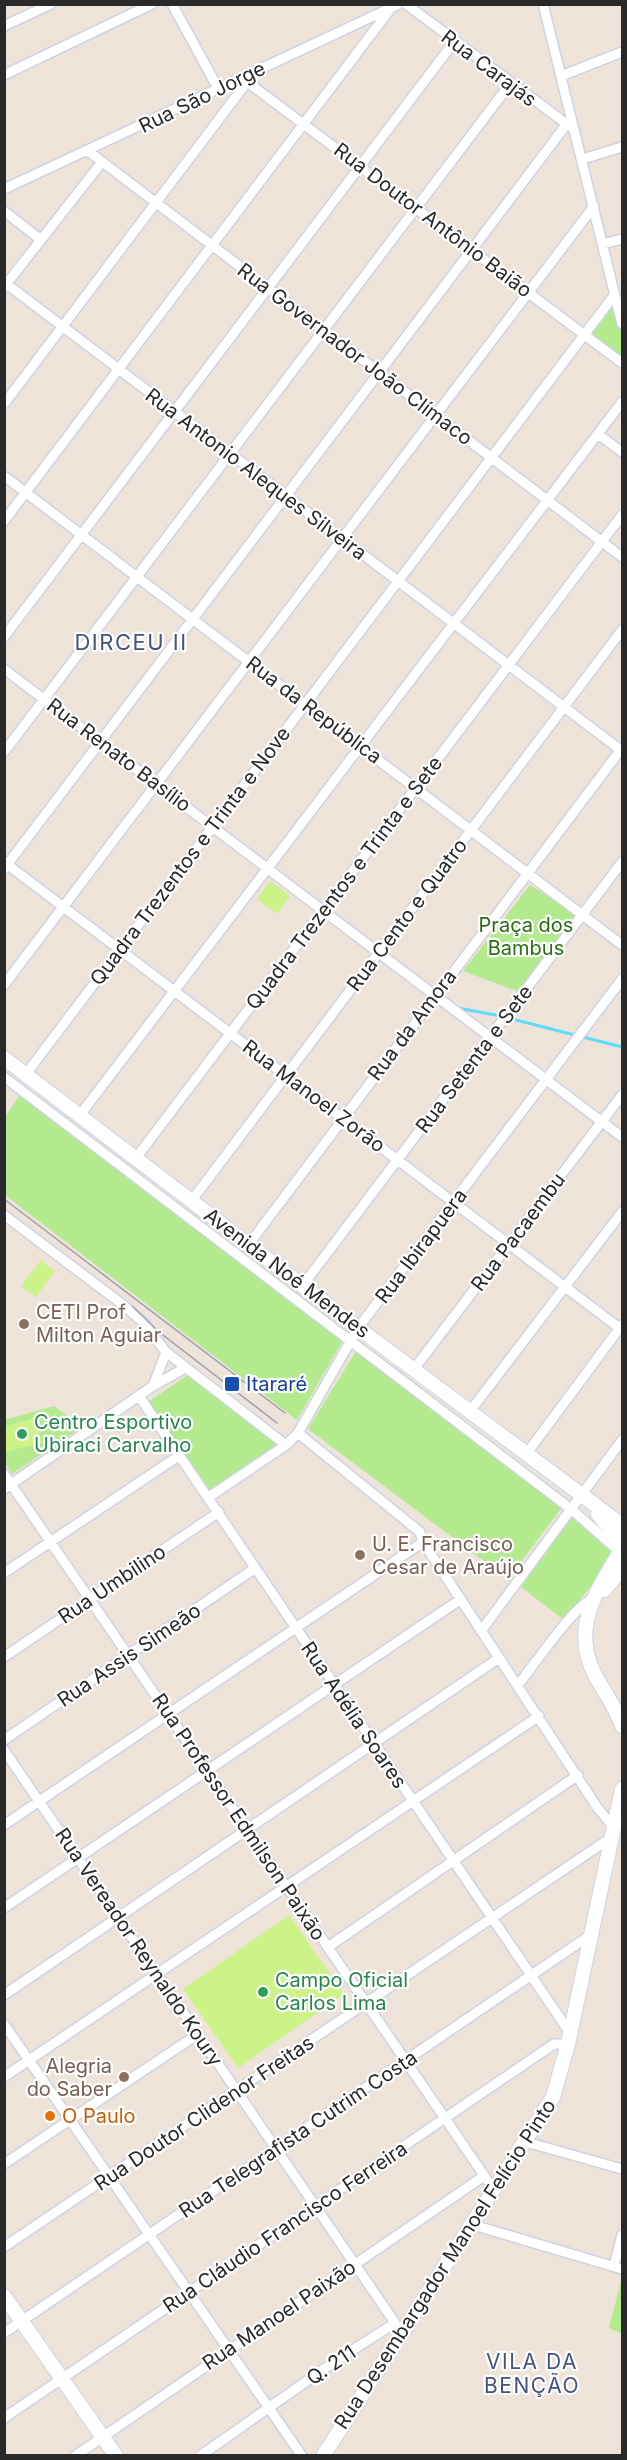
<svg xmlns="http://www.w3.org/2000/svg" width="627" height="2460" viewBox="0 0 627 2460" font-family="Inter,sans-serif">
	<style>
		.green { fill: #b3ea8e }
		.pitch { fill: #ccf388 }
		.lines { fill: none; stroke-linecap: round; stroke-linejoin: round }
		.stream { stroke: #5fdbfc; stroke-width: 3 }
		.street-casing { stroke: #ced3e4; stroke-width: 12 }
		.secondary-casing { stroke: #ced3e4; stroke-width: 16 }
		.street { stroke: #fff; stroke-width: 9 }
		.secondary { stroke: #fff; stroke-width: 14 }
		.tram { stroke: #9ba0b5; stroke-width: 1.5 }
		.education-dot { fill: #8d6e63; stroke: #fff; stroke-width: 2 }
		.transit-dot { fill: #1a4fb4; stroke: #fff; stroke-width: 2 }
		.leisure-dot { fill: #2e9e5b; stroke: #fff; stroke-width: 2 }
		.food-dot { fill: #e8710a; stroke: #fff; stroke-width: 2 }
		.labels { text-anchor: middle; dominant-baseline: central; stroke-width: 4.5; stroke-linejoin: round; paint-order: stroke }
		.street-label { font-size: 20px; fill: #292929; stroke: #fff }
		.park-label { font-size: 20px; fill: #2a6d12; stroke: #fff }
		.education-label { font-size: 20px; fill: #785e54; stroke: #fff; text-anchor: start }
		.transit-label { font-size: 20px; fill: #164399; stroke: #fff; text-anchor: start }
		.leisure-label { font-size: 20px; fill: #27864d; stroke: #fff; text-anchor: start }
		.food-label { font-size: 20px; fill: #c56008; stroke: #fff; text-anchor: start }
		.neighbourhood-label { font-size: 21px; letter-spacing: 1.5px; fill: #44527e; stroke: #fff }
		.quarter-label { font-size: 22px; letter-spacing: 1.5px; fill: #44527e; stroke: #fff }
	</style>
	<rect width="100%" height="100%" fill="#ede3d8"/>
	<path class="green" d="M615,294L622,324V363L585,335Z
		M530,885L578,916L517,991L463,971Z
		M22,1092L343,1340L297,1420L5,1195L4,1118Z
		M356,1351L563,1506L508,1579L308,1429Z
		M188,1375L278,1444L209,1491L148,1402Z
		M54,1406L82,1427L12,1474L5,1463L4,1420Z
		M574,1514L610,1546L613,1558L564,1620L521,1587Z
		M622,2277V2334L609,2328Z"/>
	<path class="pitch" d="M270,881L290,896L277,914L257,899Z
		M41,1260L55,1271L36,1297L21,1286Z
		M35,1418L42,1443L5,1452V1426Z
		M289,1915L344,1994L238,2068L183,1989Z"/>
	<g class="lines">
		<path class="stream" d="M458,1008L501,1016
			M508,1018L622,1047"/>
		<defs>
			<path id="street" d="M172,4L219,90
				M406,4L572,128
				M543,4L622,324
				M4,26L51,4
				M4,75L152,4
				M561,76L622,52
				M242,78L622,363
				M88,151L622,557
				M583,159L622,147
				M4,189L399,4
				M4,211L41,240
				M603,244L622,239
				M4,282L622,751
				M4,287L102,162
				M4,404L247,82
				M598,434L622,452
				M4,476L622,945
				M4,521L391,8
				M4,637L454,42
				M4,669L622,1137
				M4,752L510,84
				M4,862L622,1330
				M4,869L566,125
				M4,985L594,206
				M26,1074L615,294
				M4,1077L571,1509L620,1552
				M80,1115L622,402
				M136,1158L622,515
				M192,1200L622,630
				M4,1215L122,1304L143,1322L166,1352L286,1445
				M249,1244L622,748
				M303,1285L622,862
				M414,1369L622,1095
				M153,1386L166,1352
				M139,1396L570,2033
				M471,1410L622,1212
				M298,1433L420,1532L423,1542L597,1807L614,1828
				M527,1453L622,1325
				M4,1474L494,2190
				M4,1489L153,1386L185,1368
				M209,1497L286,1445L298,1433L358,1328L622,979
				M4,1573L180,1455
				M481,1631L622,1440
				M4,1657L219,1512
				M518,1685C533,1667 576,1602 595,1598
				M4,1740L254,1569
				M4,1750L395,2323L334,2362L200,2456
				M4,1825L423,1542
				M4,1908L461,1599
				M328,1947L578,1775
				M4,1995L499,1658
				M4,2024L302,2456
				M4,2077L539,1716
				M526,2142L622,2169
				M4,2164L198,2034
				M470,2224L622,2269
				M4,2247L612,1837
				M614,2266L622,2235
				M4,2333L592,1934
				M4,2418L554,2044H568
				M75,2456L484,2176"/>
			<path id="secondary" d="M4,1058L358,1328L622,1525
				M598,1514L620,1541
				M620,1552C597,1589 571,1628 594,1673C603,1691 616,1707 622,1726
				M604,1590L622,1569
				M4,2296L116,2456
				M323,2456L553,2097L568,2044L622,1789"/>
		</defs>
		<use href="#street" class="street-casing"/>
		<use href="#secondary" class="secondary-casing"/>
		<use href="#street" class="street"/>
		<use href="#secondary" class="secondary"/>
		<path class="tram" d="M4,1199L285,1413
			M132,1306L159,1332L277,1423"/>
	</g>
	<g class="education-dot">
		<circle cx="24" cy="1324" r="6"/>
		<circle cx="360" cy="1555" r="6"/>
		<circle cx="124" cy="2077" r="6"/>
	</g>
	<rect class="transit-dot" x="224" y="1376" width="16" height="16" rx="3"/>
	<g class="leisure-dot">
		<circle cx="22" cy="1434" r="6"/>
		<circle cx="263" cy="1992" r="6"/>
	</g>
	<circle class="food-dot" cx="50" cy="2116" r="6"/>
	<g class="labels">
		<g class="street-label">
			<text transform="translate(489 68) rotate(37)">Rua Carajás</text>
			<text transform="translate(202 97) rotate(-26)">Rua São Jorge</text>
			<text transform="translate(433 220) rotate(37)">Rua Doutor Antônio Baião</text>
			<text transform="translate(355 354) rotate(37)">Rua Governador João Clímaco</text>
			<text transform="translate(256 474) rotate(37)">Rua Antonio Aleques Silveira</text>
			<text transform="translate(314 710) rotate(37)">Rua da República</text>
			<text transform="translate(119 755) rotate(37)">Rua Renato Basílio</text>
			<text transform="translate(190 856) rotate(-53)">Quadra Trezentos e Trinta e Nove</text>
			<text transform="translate(344 883) rotate(-53)">Quadra Trezentos e Trinta e Sete</text>
			<text transform="translate(407 915) rotate(-53)">Rua Cento e Quatro</text>
			<text transform="translate(412 1025) rotate(-53)">Rua da Amora</text>
			<text transform="translate(474 1059) rotate(-53)">Rua Setenta e Sete</text>
			<text transform="translate(314 1096) rotate(37)">Rua Manoel Zorão</text>
			<text transform="translate(518 1232) rotate(-53)">Rua Pacaembu</text>
			<text transform="translate(421 1246) rotate(-53)">Rua Ibirapuera</text>
			<text transform="translate(287 1273) rotate(37)">Avenida Noé Mendes</text>
			<text transform="translate(112 1584) rotate(-34)">Rua Umbilino</text>
			<text transform="translate(129 1655) rotate(-34)">Rua Assis Simeão</text>
			<text transform="translate(354 1715) rotate(56)">Rua Adélia Soares</text>
			<text transform="translate(239 1817) rotate(56)">Rua Professor Edmilson Paixão</text>
			<text transform="translate(139 1947) rotate(56)">Rua Vereador Reynaldo Koury</text>
			<text transform="translate(204 2113) rotate(-34)">Rua Doutor Clidenor Freitas</text>
			<text transform="translate(298 2134) rotate(-34)">Rua Telegrafista Cutrim Costa</text>
			<text transform="translate(285 2227) rotate(-34)">Rua Cláudio Francisco Ferreira</text>
			<text transform="translate(445 2264) rotate(-57)">Rua Desembargador Manoel Felício Pinto</text>
			<text transform="translate(279 2315) rotate(-34)">Rua Manoel Paixão</text>
			<text transform="translate(331 2365) rotate(-34)">Q. 211</text>
		</g>
		<g class="park-label">
			<text x="526" y="925">Praça dos<tspan x="526" dy="23">Bambus</tspan></text>
		</g>
		<g class="education-label">
			<text x="36" y="1312">CETI Prof<tspan x="36" dy="23">Milton Aguiar</tspan></text>
			<text x="372" y="1544">U. E. Francisco<tspan x="372" dy="23">Cesar de Araújo</tspan></text>
			<text x="112" y="2066" text-anchor="end">Alegria<tspan x="112" dy="23">do Saber</tspan></text>
		</g>
		<g class="transit-label">
			<text x="246" y="1384">Itararé</text>
		</g>
		<g class="leisure-label">
			<text x="34" y="1422">Centro Esportivo<tspan x="34" dy="23">Ubiraci Carvalho</tspan></text>
			<text x="275" y="1980">Campo Oficial<tspan x="275" dy="23">Carlos Lima</tspan></text>
		</g>
		<g class="food-label">
			<text x="62" y="2116">O Paulo</text>
		</g>
		<g class="neighbourhood-label">
			<text x="532" y="2361">VILA DA<tspan x="532" dy="24">BENÇÃO</tspan></text>
		</g>
		<g class="quarter-label">
			<text x="131" y="642">DIRCEU II</text>
		</g>
	</g>
	<rect width="627" height="2460" fill="none" stroke="#292929" stroke-width="12"/>
</svg>
